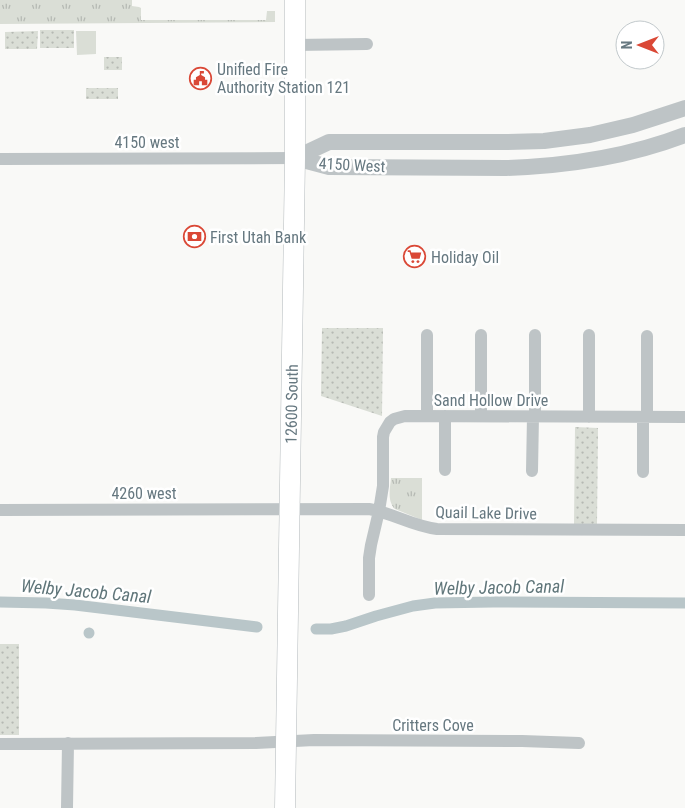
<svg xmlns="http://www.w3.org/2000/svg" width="685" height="808" viewBox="0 0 685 808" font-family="'Roboto Condensed',sans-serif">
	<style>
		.grass { fill: url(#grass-tufts) }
		.park { fill: url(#park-dots) }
		.garden { fill: #daded6 }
		.water { fill: url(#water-ripples) }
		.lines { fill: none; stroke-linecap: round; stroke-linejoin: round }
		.canal { stroke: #b9c6c9; stroke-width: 11 }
		.primary-casing { stroke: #b4babd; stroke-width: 21 }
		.minor { stroke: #bec4c6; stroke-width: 12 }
		.tertiary { stroke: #bec4c6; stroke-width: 16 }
		.primary { stroke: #fff; stroke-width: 20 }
		.labels { text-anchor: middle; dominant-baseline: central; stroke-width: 5; stroke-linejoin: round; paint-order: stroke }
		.poi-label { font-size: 16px; fill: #667880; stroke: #fff; text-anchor: start }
		.street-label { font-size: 16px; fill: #667880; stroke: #fff }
		.water-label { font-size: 18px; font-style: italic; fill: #60767a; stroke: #fff }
	</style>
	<defs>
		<pattern id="grass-tufts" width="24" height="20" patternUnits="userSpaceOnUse" patternTransform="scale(1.25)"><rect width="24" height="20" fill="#daded6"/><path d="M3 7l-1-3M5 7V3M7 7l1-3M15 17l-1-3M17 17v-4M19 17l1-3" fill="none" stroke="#b5b9b3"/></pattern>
		<pattern id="park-dots" width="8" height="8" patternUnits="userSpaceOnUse" patternTransform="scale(1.25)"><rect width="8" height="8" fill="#daded6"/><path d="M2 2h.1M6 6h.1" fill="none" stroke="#b5b9b3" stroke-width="1.8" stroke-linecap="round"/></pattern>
		<pattern id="water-ripples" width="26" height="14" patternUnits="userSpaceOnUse" patternTransform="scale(1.25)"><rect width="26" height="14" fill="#b9c6c9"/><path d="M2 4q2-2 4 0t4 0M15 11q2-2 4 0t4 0" fill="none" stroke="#9aa6a8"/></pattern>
	</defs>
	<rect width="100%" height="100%" fill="#f9f9f7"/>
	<path class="grass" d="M0,0H132V6L139,7L141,8V20H266L267,11H275V22L0,24Z
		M391,478H422V520L395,509C387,501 390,489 391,478Z"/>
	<path class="park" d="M40,30H74V48H40Z
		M38,31L37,49H5V32Z
		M104,57H122V70H104Z
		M86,88H118V99H86Z
		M322,328H383L382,416L321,396Z
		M575,427L598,428L597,524H574Z
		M0,644H19V735H0Z"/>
	<path class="garden" d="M76,31H96V54L77,55Z"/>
	<path class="water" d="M83.5 633a5.5 5.5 0 1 1 11 0a5.5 5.5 0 1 1-11 0Z"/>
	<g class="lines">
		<path class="canal" d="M0,602L46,603L75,605L257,627
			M316,629H331L346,626L376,616L413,606L435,603L493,602L685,603"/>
		<defs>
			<g id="primary">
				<path id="s1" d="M285,808L295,158V0"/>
			</g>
		</defs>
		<use href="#primary" class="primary-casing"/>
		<path class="minor" d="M295,45L367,44
			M0,159L295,158
			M427,416V335
			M481,416V335
			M535,416V335
			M589,417V335
			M643,417V472
			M647,417V336
			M445,470V416
			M532,471L533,416
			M0,510L369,509C393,513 412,526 437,529L685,530
			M369,595V558L371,545L379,511L383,486V437L384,432L390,422L394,419L405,416L685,417
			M0,744L256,743L314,740L522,741L579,743
			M67,808L68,743"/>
		<path class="tertiary" d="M295,158L329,142H506L544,141L590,135L633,125L685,108
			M295,158L329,167L506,168C567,166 628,157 685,135"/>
		<use href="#primary" class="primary"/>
	</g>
	<defs>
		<symbol id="civic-ring" viewBox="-11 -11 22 22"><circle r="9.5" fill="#fff" stroke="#da4836" stroke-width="1.5"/><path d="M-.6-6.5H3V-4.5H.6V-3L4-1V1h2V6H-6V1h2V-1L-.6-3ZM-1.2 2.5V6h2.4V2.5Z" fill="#da4836"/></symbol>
		<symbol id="bank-ring" viewBox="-11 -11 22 22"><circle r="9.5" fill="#fff" stroke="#da4836" stroke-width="1.5"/><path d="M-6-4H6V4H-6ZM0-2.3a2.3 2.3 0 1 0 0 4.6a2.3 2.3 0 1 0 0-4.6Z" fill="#da4836"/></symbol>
		<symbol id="supermarket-ring" viewBox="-11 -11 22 22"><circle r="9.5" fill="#fff" stroke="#da4836" stroke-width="1.5"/><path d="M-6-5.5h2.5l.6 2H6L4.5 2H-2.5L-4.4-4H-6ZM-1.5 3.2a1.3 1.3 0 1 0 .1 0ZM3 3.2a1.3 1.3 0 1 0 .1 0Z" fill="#da4836"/></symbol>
	</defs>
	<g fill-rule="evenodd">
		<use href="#civic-ring" x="188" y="66" width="25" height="25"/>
		<use href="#bank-ring" x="182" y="224" width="25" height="25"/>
		<use href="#supermarket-ring" x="402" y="244" width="25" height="25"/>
	</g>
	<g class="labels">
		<g class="poi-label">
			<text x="217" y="69">Unified Fire<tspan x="217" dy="18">Authority Station 121</tspan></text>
			<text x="210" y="237">First Utah Bank</text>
			<text x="431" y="257">Holiday Oil</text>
		</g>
		<g class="street-label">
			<text x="147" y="142">4150 west</text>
			<text transform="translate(352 165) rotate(3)">4150 West</text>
			<text x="491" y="400">Sand Hollow Drive</text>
			<text stroke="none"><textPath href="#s1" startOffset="404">12600 South</textPath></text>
			<text x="144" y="493">4260 west</text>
			<text transform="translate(486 513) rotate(1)">Quail Lake Drive</text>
			<text x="433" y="725">Critters Cove</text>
		</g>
		<g class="water-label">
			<text transform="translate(499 587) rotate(-1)">Welby Jacob Canal</text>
			<text transform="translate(86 591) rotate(5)">Welby Jacob Canal</text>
		</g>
	</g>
	<g transform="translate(640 45) rotate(270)"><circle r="24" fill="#ffffff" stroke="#c2c9cc"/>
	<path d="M0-4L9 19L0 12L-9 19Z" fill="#da4836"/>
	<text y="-8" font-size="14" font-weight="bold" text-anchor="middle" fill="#667880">N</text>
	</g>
</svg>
